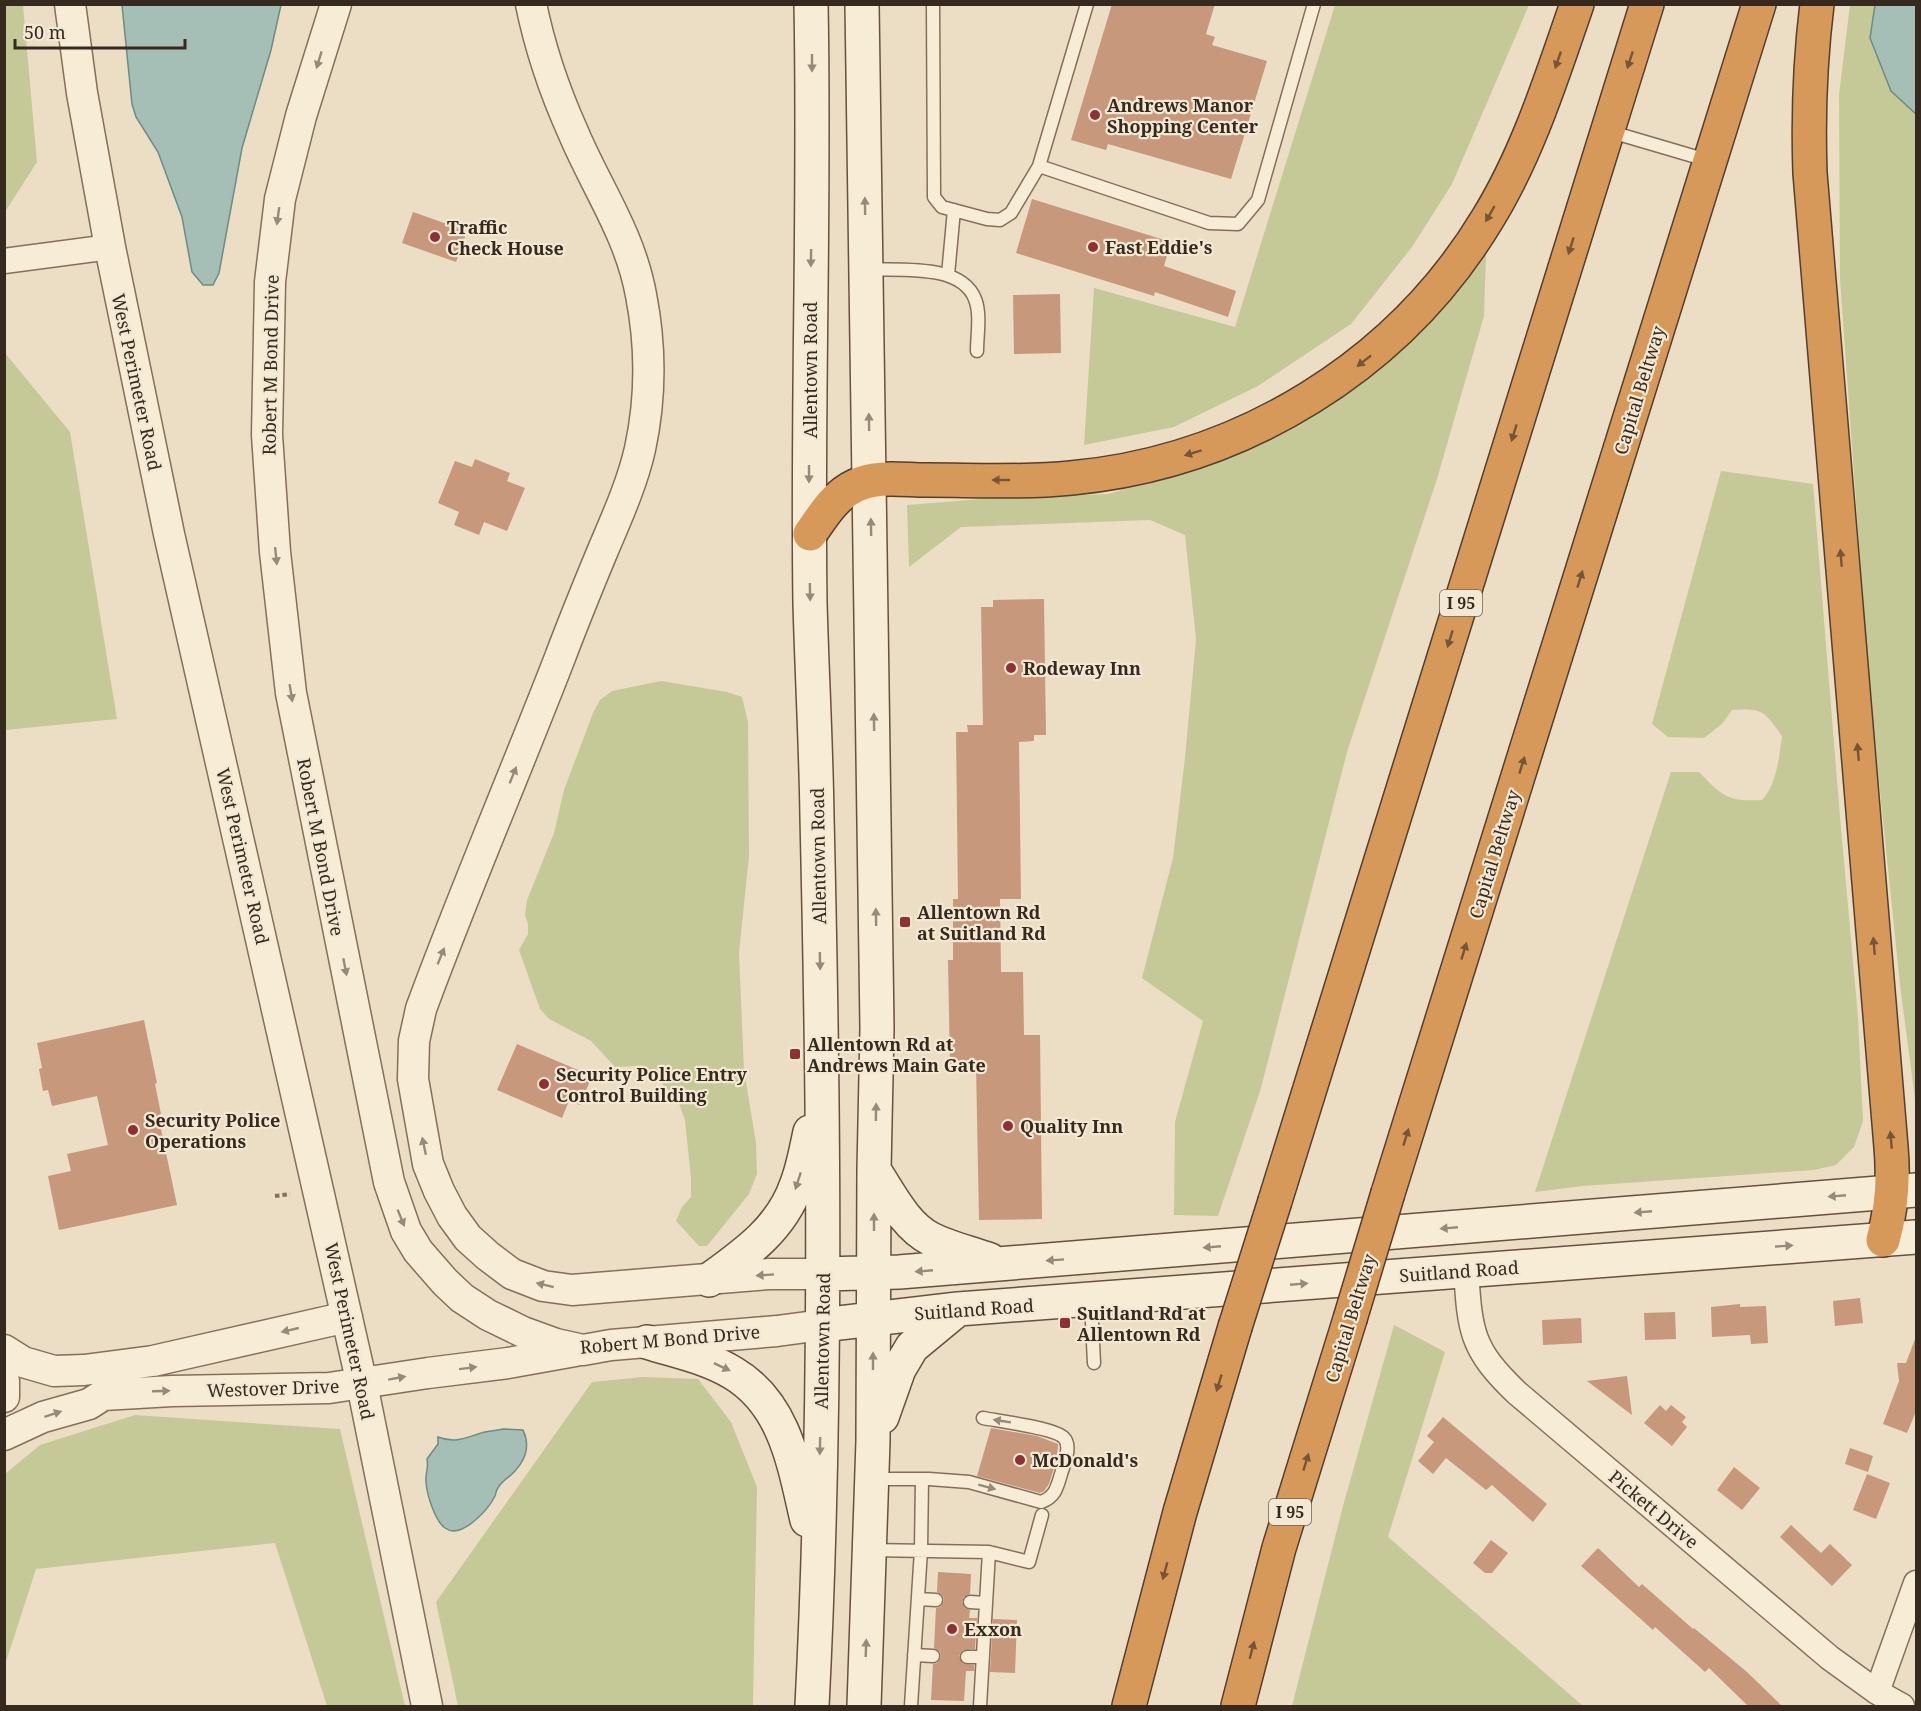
<svg xmlns="http://www.w3.org/2000/svg" width="1921" height="1711" viewBox="0 0 1921 1711" font-family="'Noto Serif',serif">
	<style>
		.green { fill: #c5c998 }
		.water { fill: #a5bfb6; stroke: #6d8c83; stroke-width: 1.5 }
		.building { fill: #c7987c }
		.lines { fill: none; stroke-linecap: round; stroke-linejoin: round }
		.service-casing { stroke: #856f5b; stroke-width: 15 }
		.minor-casing { stroke: #856f5b; stroke-width: 27 }
		.tertiary-casing { stroke: #856f5b; stroke-width: 33 }
		.secondary-casing { stroke: #67513e; stroke-width: 36 }
		.motorway-casing { stroke: #533e2f; stroke-width: 36 }
		.path { stroke: #856f5b; stroke-width: 4; stroke-dasharray: 4.5 3; stroke-linecap: butt }
		.service { stroke: #f7ecd6; stroke-width: 12 }
		.minor { stroke: #f7ecd6; stroke-width: 24 }
		.tertiary { stroke: #f7ecd6; stroke-width: 30 }
		.secondary { stroke: #f7ecd6; stroke-width: 33 }
		.motorway { stroke: #d69959; stroke-width: 33 }
		.motorway-bridge-casing { stroke: #533e2f; stroke-width: 36; stroke-linecap: butt }
		.motorway-bridge { stroke: #d69959; stroke-width: 33 }
		.oneway { fill: #968a7a }
		.oneway2 { fill: #765636 }
		.poi-dot { fill: #902f34; stroke: #f3e8d3; stroke-width: 2 }
		.labels { text-anchor: middle; dominant-baseline: central; stroke-width: 4.5; stroke-linejoin: round; paint-order: stroke }
		.shield { fill: #f3e8d3; stroke: #6f6254; stroke-width: 1.5 }
		.shield-label { font-size: 16px; font-weight: bold; fill: #36291e }
		.poi-label { font-size: 18px; font-weight: bold; fill: #36291e; stroke: #f3e8d3; text-anchor: start }
		.street-label { font-size: 18px; fill: #36291e; stroke: #f3e8d3 }
	</style>
	<rect width="100%" height="100%" fill="#ebdec4"/>
	<path class="green" d="M5,4L23,5L37,162L5,212Z
		M1335,5H1529L1452,184L1412,247L1351,324L1258,386L1174,427L1084,445L1094,288L1235,327Z
		M1850,5H1875L1870,38L1891,91L1916,114V1107L1900,985L1869,684L1840,279L1839,95Z
		M1486,253L1484,316L1437,479L1347,752L1261,1088L1218,1216L1174,1215L1175,1122L1203,1021L1142,978L1173,858L1185,758L1196,639L1185,535L1150,520L961,527L909,567L907,505L1006,497L1108,494L1194,469L1274,437L1379,361Z
		M5,353L70,432L117,719L5,730Z
		M1721,471L1813,484L1840,817L1858,1017L1863,1121L1854,1147L1836,1165L1814,1170L1583,1186L1535,1192L1671,772H1699C1722,796 1728,802 1762,800C1777,784 1779,757 1782,736C1764,711 1763,708 1732,710L1722,724L1704,738L1668,737L1652,724Z
		M661,681L727,692L742,697L748,722L749,856L739,953L744,1070L756,1143L757,1174L749,1194L707,1246H699L676,1221L682,1207L691,1197V1178L685,1120L677,1098L654,1076L635,1066L615,1067L591,1041L549,1019L540,1009L519,950L528,934V924L525,915L527,900L554,833L564,790L593,713L600,700L612,691Z
		M1394,1325L1445,1352L1388,1537L1583,1706H1292L1343,1506Z
		M643,1377L698,1379L731,1422L757,1487L753,1706H458L436,1602L592,1382Z
		M135,1415L340,1429L405,1706H327L275,1543L36,1569L5,1665V1474L40,1445Z"/>
	<path class="water" d="M122,5H281L271,50L242,148L219,273L213,285H203L192,272L182,217L158,152L136,117L132,104Z
		M1875,5H1916V114L1891,91L1870,38Z
		M503,1429L523,1430C531,1447 525,1462 511,1475C506,1479 501,1482 498,1488C496,1490 496,1494 495,1496C488,1510 461,1540 445,1528C435,1521 427,1495 426,1482C425,1474 429,1468 427,1459L438,1444V1437C454,1443 463,1439 478,1434C485,1431 495,1431 503,1429Z"/>
	<path class="building" d="M1112,4H1215L1206,34L1215,37L1212,45L1267,61L1231,179L1108,144L1106,150L1071,140Z
		M1032,199L1171,242L1164,266L1236,291L1228,317L1155,292L1154,296L1016,253Z
		M413,212L467,231L456,262L402,243Z
		M1060,294L1061,353L1014,354L1013,295Z
		M475,459L510,473L507,481L525,488L507,531L484,522L479,535L454,525L459,512L438,503L455,461L472,467Z
		M1044,599L1046,735H1034V741L1019,742L1021,899H1000L1001,972H1023L1024,1035H1040L1042,1219L979,1220L976,1065L950,1066L948,960H953V899H958L956,732H968L967,725H983L981,607H993V600Z
		M144,1020L157,1083L155,1084L161,1114L158,1115L177,1205L59,1230L48,1176L71,1171L67,1154L108,1145L97,1096L52,1106L48,1090L43,1091L39,1069L42,1068L37,1043Z
		M517,1044L592,1076L580,1105L569,1101L562,1118L497,1090Z
		M1860,1298L1863,1323L1835,1326L1833,1301Z
		M1740,1304V1307L1766,1306L1768,1343L1751,1344L1750,1335L1712,1337L1711,1307Z
		M1675,1312L1676,1339L1645,1340L1644,1313Z
		M1581,1318L1582,1343L1543,1345L1542,1320Z
		M1915,1339H1917V1409L1907,1433L1883,1424L1899,1381L1897,1363H1906Z
		M1627,1376L1632,1415L1587,1381Z
		M1660,1405L1666,1411L1671,1405L1686,1417L1682,1422L1687,1427L1672,1446L1644,1423Z
		M1443,1417L1547,1504L1533,1522L1492,1485L1486,1490L1446,1458L1433,1474L1418,1461L1434,1442L1427,1436Z
		M991,1428L1037,1436L1058,1444L1057,1458L1049,1484L1044,1491L1040,1493L977,1476Z
		M1850,1448L1873,1456L1868,1472L1845,1464Z
		M1734,1467L1760,1488L1742,1510L1717,1490Z
		M1867,1474L1890,1483L1876,1519L1853,1510Z
		M1791,1525L1821,1553L1830,1544L1852,1565L1832,1586L1780,1537Z
		M1491,1540L1508,1553L1492,1573H1485L1473,1563Z
		M1598,1548L1639,1587L1642,1584L1693,1629L1694,1628L1747,1672L1783,1707H1749L1709,1668L1705,1672L1655,1627L1653,1630L1581,1566Z
		M938,1572L971,1574L970,1594L964,1597L962,1602L965,1608L970,1610L969,1618H977L975,1649L963,1650L959,1656L963,1664L974,1665V1671H966L964,1701L931,1700L933,1664L937,1663L941,1657L940,1652L934,1648L936,1608L940,1607L944,1601L943,1596L937,1592Z
		M993,1619L1017,1620L1015,1673L990,1672Z"/>
	<g class="lines">
		<defs>
			<path id="service" d="M933,4L934,197L942,207L987,219L1000,220L1011,213L1039,166L1087,4
				M1608,131L1710,161
				M1039,166L1209,223L1238,224L1258,200L1314,4
				M868,269C899,271 961,263 975,299C981,314 977,335 977,351
				M948,275L954,210
				M1091,1302L1094,1363
				M873,1479H929L969,1482L1041,1502C1055,1497 1057,1488 1061,1474C1064,1464 1072,1446 1064,1438C1056,1428 998,1421 983,1418
				M870,1550L989,1552L980,1706
				M989,1552L1029,1562L1042,1515
				M918,1599L936,1600
				M970,1602L986,1603
				M914,1655L933,1656
				M967,1657H983
				M911,1706L921,1550L922,1479"/>
			<path id="minor" d="M4,261L110,247
				M1466,1270C1470,1332 1471,1349 1517,1393L1830,1658L1877,1692L1902,1706
				M1877,1692L1916,1583"/>
			<path id="tertiary" d="M70,4L82,93L110,247L169,534L362,1384L427,1706
				M336,4L301,116L280,199L270,282L267,435L275,552L291,693L389,1182L406,1231L418,1251L445,1282L462,1298L488,1315L523,1332L556,1344L583,1350L611,1345L777,1331L822,1325
				M531,4C540,48 555,92 573,132C596,187 630,234 641,295C651,346 651,398 640,449C632,484 617,517 603,550C588,586 573,623 559,660C514,776 464,892 421,1009L414,1041L413,1079L428,1164L439,1191L452,1216L468,1238L488,1256L512,1274L543,1286L572,1290L769,1274H823
				M4,1350L23,1362L54,1371L84,1370L153,1361L347,1317
				M4,1381V1397
				M4,1435L43,1417L89,1404L103,1395L172,1391L329,1388L428,1373L508,1363L575,1351"/>
			<path id="secondary" d="M811,4C815,204 807,404 810,603C812,675 816,746 817,817C824,1114 827,1410 812,1706
				M862,4L877,1028L874,1170L873,1441L864,1706
				M874,1170C890,1194 905,1226 931,1239C949,1248 971,1253 990,1260
				M823,1274L899,1272L1916,1190
				M709,1280C745,1254 781,1229 796,1186C803,1169 806,1150 810,1132
				M822,1325L958,1309L1916,1237
				M647,1342C675,1351 707,1357 733,1373C785,1404 794,1464 807,1520
				M882,1417L899,1369L912,1347L958,1309"/>
			<path id="motorway" d="M1817,4C1810,61 1808,116 1810,173L1891,1147C1894,1180 1892,1208 1883,1240
				M810,534C822,517 835,495 855,486C876,475 904,480 926,480C974,480 1023,483 1071,478C1242,462 1399,366 1488,218C1528,153 1552,76 1577,4
				M1388,1193L1759,4
				M1275,1201L1647,4
				M1129,1706L1180,1512L1235,1327
				M1238,1706L1279,1548L1350,1319"/>
		</defs>
		<use href="#service" class="service-casing"/>
		<use href="#minor" class="minor-casing"/>
		<use href="#tertiary" class="tertiary-casing"/>
		<use href="#secondary" class="secondary-casing"/>
		<use href="#motorway" class="motorway-casing"/>
		<path class="path" d="M275,1196L290,1194"/>
		<use href="#service" class="service"/>
		<use href="#minor" class="minor"/>
		<use href="#tertiary" class="tertiary"/>
		<use href="#secondary" class="secondary"/>
		<use href="#motorway" class="motorway"/>
		<defs>
			<path id="motorway-bridge" d="M1350,1319L1388,1193
				M1235,1327L1275,1201"/>
		</defs>
		<use href="#motorway-bridge" class="motorway-bridge-casing"/>
		<use href="#motorway-bridge" class="motorway-bridge"/>
	</g>
	<defs><path id="oneway-solid" d="M-6-.8H1V-3.2L6.5 0L1 3.2V.8H-6Z" transform="scale(1.5)"/></defs>
	<g class="oneway">
		<use href="#oneway-solid" transform="translate(319 60) rotate(107)"/>
		<use href="#oneway-solid" transform="translate(812 63) rotate(90)"/>
		<use href="#oneway-solid" transform="translate(865 206) rotate(-91)"/>
		<use href="#oneway-solid" transform="translate(278 216) rotate(98)"/>
		<use href="#oneway-solid" transform="translate(811 258) rotate(91)"/>
		<use href="#oneway-solid" transform="translate(869 422) rotate(-91)"/>
		<use href="#oneway-solid" transform="translate(809 474) rotate(90)"/>
		<use href="#oneway-solid" transform="translate(871 527) rotate(-91)"/>
		<use href="#oneway-solid" transform="translate(276 556) rotate(84)"/>
		<use href="#oneway-solid" transform="translate(810 592) rotate(89)"/>
		<use href="#oneway-solid" transform="translate(291 693) rotate(81)"/>
		<use href="#oneway-solid" transform="translate(874 722) rotate(-91)"/>
		<use href="#oneway-solid" transform="translate(513 775) rotate(-68)"/>
		<use href="#oneway-solid" transform="translate(876 917) rotate(-91)"/>
		<use href="#oneway-solid" transform="translate(441 956) rotate(-68)"/>
		<use href="#oneway-solid" transform="translate(820 961) rotate(89)"/>
		<use href="#oneway-solid" transform="translate(345 967) rotate(79)"/>
		<use href="#oneway-solid" transform="translate(876 1112) rotate(-89)"/>
		<use href="#oneway-solid" transform="translate(424 1146) rotate(-102)"/>
		<use href="#oneway-solid" transform="translate(798 1181) rotate(108)"/>
		<use href="#oneway-solid" transform="translate(1837 1196) rotate(175)"/>
		<use href="#oneway-solid" transform="translate(1643 1212) rotate(175)"/>
		<use href="#oneway-solid" transform="translate(401 1218) rotate(68)"/>
		<use href="#oneway-solid" transform="translate(874 1222) rotate(-90)"/>
		<use href="#oneway-solid" transform="translate(1449 1228) rotate(175)"/>
		<use href="#oneway-solid" transform="translate(1784 1246) rotate(-4)"/>
		<use href="#oneway-solid" transform="translate(1212 1247) rotate(175)"/>
		<use href="#oneway-solid" transform="translate(1055 1260) rotate(176)"/>
		<use href="#oneway-solid" transform="translate(924 1271) rotate(175)"/>
		<use href="#oneway-solid" transform="translate(765 1275) rotate(176)"/>
		<use href="#oneway-solid" transform="translate(1299 1284) rotate(-5)"/>
		<use href="#oneway-solid" transform="translate(545 1285) rotate(-166)"/>
		<use href="#oneway-solid" transform="translate(290 1330) rotate(167)"/>
		<use href="#oneway-solid" transform="translate(873 1361) rotate(-90)"/>
		<use href="#oneway-solid" transform="translate(722 1367) rotate(25)"/>
		<use href="#oneway-solid" transform="translate(468 1368) rotate(-7)"/>
		<use href="#oneway-solid" transform="translate(397 1378) rotate(-10)"/>
		<use href="#oneway-solid" transform="translate(161 1391) rotate(-2)"/>
		<use href="#oneway-solid" transform="translate(53 1414) rotate(-18)"/>
		<use href="#oneway-solid" transform="translate(1002 1421) rotate(-171)"/>
		<use href="#oneway-solid" transform="translate(820 1446) rotate(91)"/>
		<use href="#oneway-solid" transform="translate(987 1487) rotate(15)"/>
		<use href="#oneway-solid" transform="translate(866 1648) rotate(-88)"/>
	</g>
	<g class="oneway2">
		<use href="#oneway-solid" transform="translate(1558 60) rotate(109)"/>
		<use href="#oneway-solid" transform="translate(1630 60) rotate(108)"/>
		<use href="#oneway-solid" transform="translate(1490 214) rotate(120)"/>
		<use href="#oneway-solid" transform="translate(1571 246) rotate(107)"/>
		<use href="#oneway-solid" transform="translate(1364 361) rotate(142)"/>
		<use href="#oneway-solid" transform="translate(1514 433) rotate(107)"/>
		<use href="#oneway-solid" transform="translate(1193 453) rotate(163)"/>
		<use href="#oneway-solid" transform="translate(1001 480) rotate(-180)"/>
		<use href="#oneway-solid" transform="translate(1841 558) rotate(-95)"/>
		<use href="#oneway-solid" transform="translate(1580 579) rotate(-73)"/>
		<use href="#oneway-solid" transform="translate(1450 639) rotate(107)"/>
		<use href="#oneway-solid" transform="translate(1858 752) rotate(-95)"/>
		<use href="#oneway-solid" transform="translate(1522 765) rotate(-73)"/>
		<use href="#oneway-solid" transform="translate(1874 946) rotate(-95)"/>
		<use href="#oneway-solid" transform="translate(1464 951) rotate(-73)"/>
		<use href="#oneway-solid" transform="translate(1406 1137) rotate(-73)"/>
		<use href="#oneway-solid" transform="translate(1891 1140) rotate(-95)"/>
		<use href="#oneway-solid" transform="translate(1219 1383) rotate(107)"/>
		<use href="#oneway-solid" transform="translate(1306 1462) rotate(-73)"/>
		<use href="#oneway-solid" transform="translate(1165 1571) rotate(105)"/>
		<use href="#oneway-solid" transform="translate(1252 1650) rotate(-75)"/>
	</g>
	<g class="poi-dot">
		<circle cx="1095" cy="115" r="6"/>
		<circle cx="435" cy="237" r="6"/>
		<circle cx="1093" cy="247" r="6"/>
		<circle cx="1011" cy="668" r="6"/>
		<rect x="899" y="916" width="12" height="12" rx="3"/>
		<rect x="789" y="1048" width="12" height="12" rx="3"/>
		<circle cx="544" cy="1084" r="6"/>
		<circle cx="1008" cy="1126" r="6"/>
		<circle cx="133" cy="1130" r="6"/>
		<rect x="1059" y="1317" width="12" height="12" rx="3"/>
		<circle cx="1020" cy="1460" r="6"/>
		<circle cx="952" cy="1629" r="6"/>
	</g>
	<g class="labels">
		<g class="shield">
			<rect x="1440" y="590" width="42" height="26" rx="4.5"/>
			<rect x="1269" y="1499" width="42" height="26" rx="4.5"/>
		</g>
		<g class="shield-label">
			<text x="1461" y="603">I 95</text>
			<text x="1290" y="1512">I 95</text>
		</g>
		<g class="poi-label">
			<text x="1107" y="105">Andrews Manor<tspan x="1107" dy="21">Shopping Center</tspan></text>
			<text x="447" y="227">Traffic<tspan x="447" dy="21">Check House</tspan></text>
			<text x="1105" y="247">Fast Eddie's</text>
			<text x="1023" y="668">Rodeway Inn</text>
			<text x="917" y="912">Allentown Rd<tspan x="917" dy="21">at Suitland Rd</tspan></text>
			<text x="807" y="1044">Allentown Rd at<tspan x="807" dy="21">Andrews Main Gate</tspan></text>
			<text x="556" y="1074">Security Police Entry<tspan x="556" dy="21">Control Building</tspan></text>
			<text x="145" y="1120">Security Police<tspan x="145" dy="21">Operations</tspan></text>
			<text x="1020" y="1126">Quality Inn</text>
			<text x="1077" y="1313">Suitland Rd at<tspan x="1077" dy="21">Allentown Rd</tspan></text>
			<text x="1032" y="1460">McDonald's</text>
			<text x="964" y="1629">Exxon</text>
		</g>
		<g class="street-label">
			<text transform="translate(270 365) rotate(-89)">Robert M Bond Drive</text>
			<text transform="translate(810 370) rotate(-90)">Allentown Road</text>
			<text transform="translate(137 382) rotate(78)">West Perimeter Road</text>
			<text transform="translate(1639 390) rotate(-73)">Capital Beltway</text>
			<text transform="translate(321 847) rotate(79)">Robert M Bond Drive</text>
			<text transform="translate(1494 854) rotate(-73)">Capital Beltway</text>
			<text transform="translate(243 856) rotate(77)">West Perimeter Road</text>
			<text transform="translate(818 856) rotate(-91)">Allentown Road</text>
			<text transform="translate(1459 1271) rotate(-4)">Suitland Road</text>
			<text transform="translate(974 1309) rotate(-4)">Suitland Road</text>
			<text transform="translate(1350 1318) rotate(-73)">Capital Beltway</text>
			<text transform="translate(350 1331) rotate(78)">West Perimeter Road</text>
			<text transform="translate(670 1339) rotate(-5)">Robert M Bond Drive</text>
			<text transform="translate(822 1341) rotate(-89)">Allentown Road</text>
			<text transform="translate(273 1388) rotate(-2)">Westover Drive</text>
			<text transform="translate(1654 1509) rotate(40)">Pickett Drive</text>
		</g>
	</g>
	<rect width="1921" height="1711" fill="none" stroke="#36291e" stroke-width="12"/>
	<path d="M15 39v9h170v-9" fill="none" stroke="#36291e" stroke-width="3"/>
	<text x="24" y="39" font-size="18" fill="#36291e" stroke="#f3e8d3" stroke-width="4.5" paint-order="stroke">50 m</text>
</svg>
